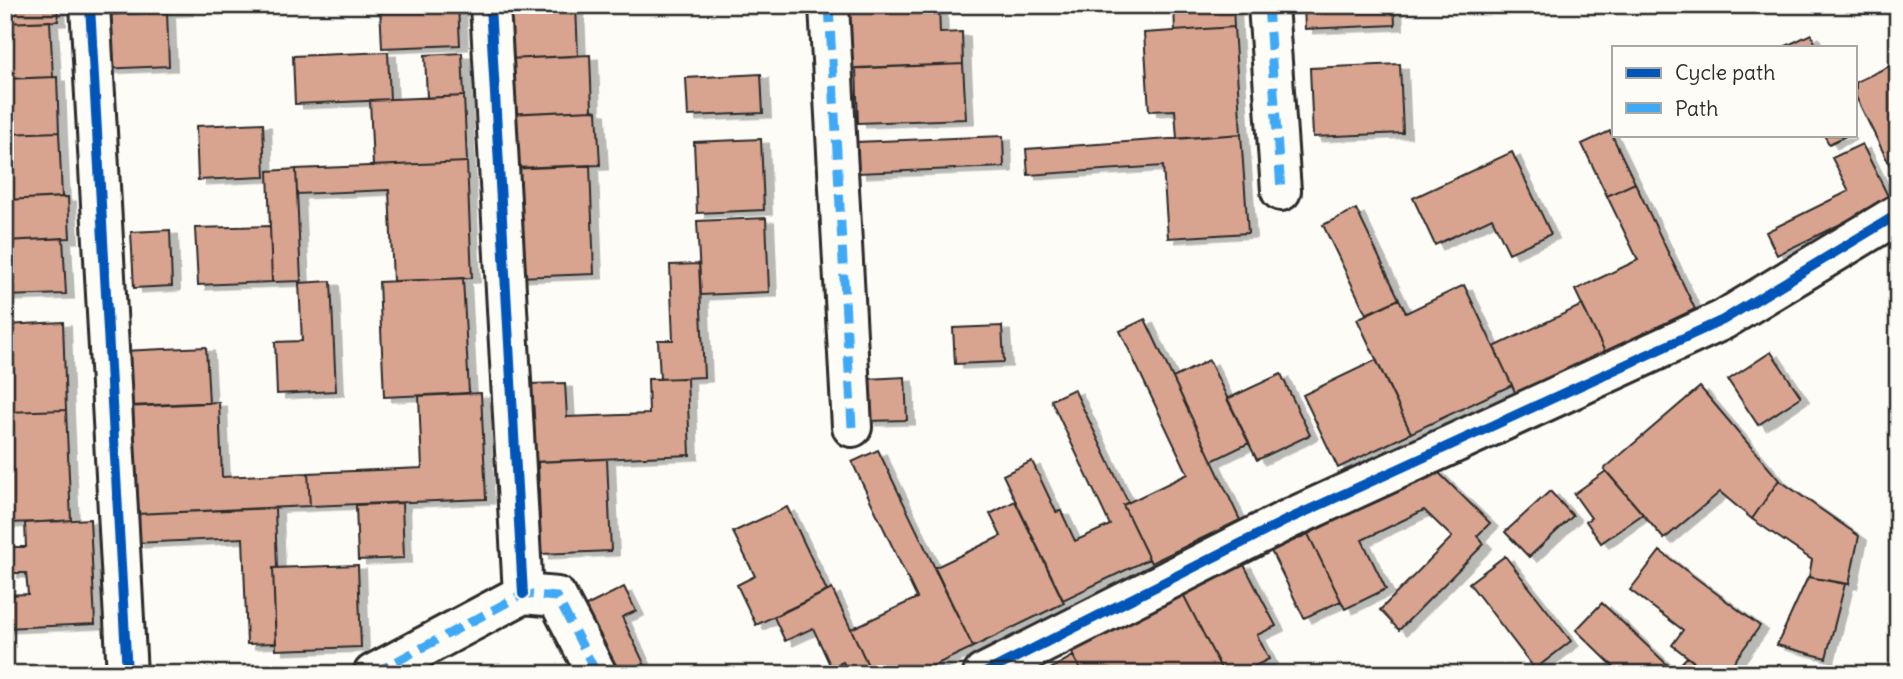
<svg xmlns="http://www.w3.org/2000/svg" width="1903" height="679" viewBox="0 0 1903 679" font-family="Delius,sans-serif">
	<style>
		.building { fill: #d9a48f; stroke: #2b2b2b; stroke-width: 2; filter: url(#shadow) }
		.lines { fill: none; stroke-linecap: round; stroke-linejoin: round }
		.minor-casing { stroke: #2b2b2b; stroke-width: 44 }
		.minor { stroke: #fdfcf7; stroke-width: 38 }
		.quiet { stroke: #3fa9f5; stroke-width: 9; stroke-dasharray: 18 9; stroke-linecap: butt }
		.cycleway-casing { stroke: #fdfcf7; stroke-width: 15 }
		.cycleway { stroke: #0057b8; stroke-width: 10 }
	</style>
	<defs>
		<filter id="shadow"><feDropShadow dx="8" dy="4.5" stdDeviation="0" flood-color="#0004"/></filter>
	</defs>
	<rect width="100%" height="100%" fill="#fdfcf7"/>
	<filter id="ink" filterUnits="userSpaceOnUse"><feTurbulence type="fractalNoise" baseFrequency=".0143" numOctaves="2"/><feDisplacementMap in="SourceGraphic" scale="14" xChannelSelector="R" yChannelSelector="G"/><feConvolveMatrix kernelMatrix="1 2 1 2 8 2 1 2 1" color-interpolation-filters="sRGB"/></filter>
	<g filter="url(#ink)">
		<path class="building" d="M5,5H57L58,21L5,23Z
			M99,5H185V11L99,15Z
			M380,5H458L460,45L382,48Z
			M505,5H576L578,56L507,59Z
			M842,5H939L940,33L962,32L963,64L845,69Z
			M1174,5H1233L1234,27L1175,31Z
			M1304,5H1394L1395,25L1305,29Z
			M167,12L169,66L101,69L99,15Z
			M50,21L53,77L5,79V23Z
			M1234,27L1241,134L1177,139L1175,110L1149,111L1144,33Z
			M1811,34L1817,47H1784Z
			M388,52L390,100L295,104L293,56Z
			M462,53L464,96L427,98L425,55Z
			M590,55L592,110L510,114L507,59Z
			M1898,62V182L1856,97V82Z
			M963,64L966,119L858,123L856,68Z
			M1400,64L1403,133L1313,137L1310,68Z
			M761,74L763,113L688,116L686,78Z
			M57,77L59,132L5,134V79Z
			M464,96L467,162L373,166L370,100Z
			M592,110L597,111L600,165L508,169L505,114Z
			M263,123L265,177L198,180L196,126Z
			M1610,131L1635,183L1607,196L1582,144Z
			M59,132L62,197L5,200V134Z
			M1241,134L1248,233L1168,238L1163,166L1028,175L1026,149Z
			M1824,135H1848L1829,144Z
			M1003,136L1004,167L858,173L856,142Z
			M761,139L764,210L697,213L694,142Z
			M1862,144L1890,200L1777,255L1766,232L1849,191L1832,158Z
			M1512,152L1551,234L1509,253L1492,218L1435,245L1413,198Z
			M467,162L472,278L393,281L389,190L297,194L296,169Z
			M590,165L594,274L518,277L514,168Z
			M296,169L301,281L272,282L268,171Z
			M1635,183L1695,309L1605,352L1575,290L1638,260L1607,196Z
			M68,197L70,238L5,241V200Z
			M1356,209L1399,299L1366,314L1323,225Z
			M766,218L769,292L701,295L697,221Z
			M270,226L272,282L198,285L195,228Z
			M170,230L172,286L134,288L131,232Z
			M63,238L66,294L5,296V241Z
			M699,264L704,377L660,379L658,340H673L670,265Z
			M463,278L469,393L384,397L379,282Z
			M331,281L336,391L277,394L275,342L302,341L299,283Z
			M1464,285L1512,385L1411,433L1357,319L1399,299L1406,313Z
			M1582,305L1605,352L1516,394L1494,347Z
			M1145,319L1240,520L1151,563L1123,505L1188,474L1120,331Z
			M63,322L66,410L5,412V325Z
			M1002,326L1004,362L955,364L953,328Z
			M206,347L209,403L125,407L123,351Z
			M1771,352L1801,397L1758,425L1728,380Z
			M1209,360L1249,443L1212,461L1173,378Z
			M1376,360L1411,433L1338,468L1303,395Z
			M1281,374L1310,435L1257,460L1227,399Z
			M905,377L907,420L868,421L867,379Z
			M687,378L690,455L531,462L528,384L565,383L567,417L649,414L648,379Z
			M1700,387L1779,480L1752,519L1720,492L1664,539L1604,469Z
			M1074,389L1128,502L1123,505L1149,559L1063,600L1003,475L1032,461L1056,512L1061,511L1075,541L1110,525L1051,400Z
			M481,393L486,499L310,506L308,473L422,468L419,396Z
			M219,402L222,477L308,473L310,506L135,514L130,406Z
			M66,410L71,521L5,523V412Z
			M878,450L973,647L916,674H872L851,629L917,598L852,462Z
			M607,459L611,551L541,554L538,462Z
			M1436,470L1490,523L1477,536L1484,544L1399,630L1380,610L1452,537L1424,510L1362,540L1386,589L1345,609L1308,534Z
			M1606,471L1643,514L1601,543L1586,521L1591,518L1574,494Z
			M1779,480L1859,536L1849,584L1809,577L1812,560L1752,519Z
			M1550,491L1573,516L1529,557L1505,532Z
			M1015,501L1064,603L973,647L934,568L1001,536L990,514Z
			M402,503L404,558L358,560L356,505Z
			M787,507L827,591L756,625L737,585L755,576L733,532Z
			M275,508L277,568H273L276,643L247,644L243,538L136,543L135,514Z
			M90,519L95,624L5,628V595L28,594L26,573H10L8,547H26L25,523Z
			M1308,534L1341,601L1304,618L1271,551Z
			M1660,551L1760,626L1725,674H1710L1672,645L1683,630L1630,590Z
			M1505,556L1571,641L1535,669L1469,583Z
			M1243,563L1276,626L1257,635L1269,659L1239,674H1224L1183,594Z
			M358,565L361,647L276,650L273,568Z
			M1808,577L1845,584L1826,658L1777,645Z
			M624,587L636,611L622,617L649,674H609L578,610Z
			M832,589L851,629L872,674H849L843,662L831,667L813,628L785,641L774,617Z
			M1183,594L1224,674H1192L1190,669L1181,674H1083L1071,651Z
			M1602,603L1674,671L1687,657L1710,674H1621L1576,630Z
			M1073,656L1083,674H1042Z"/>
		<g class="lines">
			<defs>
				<path id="minor" d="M90,5L127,674
					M490,5L523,594
					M829,5L852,427
					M1268,5L1281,191
					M373,674L523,594L557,597L597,674
					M983,674L1287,520L1723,320L1898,214"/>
			</defs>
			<use href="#minor" class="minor-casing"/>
			<use href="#minor" class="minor"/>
			<path class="quiet" d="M829,5L852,427
				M1268,5L1281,191
				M373,674L523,594L557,597L597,674"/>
			<defs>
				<path id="cycleway" d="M90,5L127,674
					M490,5L523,594
					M983,674L1287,520L1723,320L1898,214"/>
			</defs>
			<use href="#cycleway" class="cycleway-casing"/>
			<use href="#cycleway" class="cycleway"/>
		</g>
	</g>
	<rect width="1903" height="679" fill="none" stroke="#fdfcf7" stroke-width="28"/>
	<rect x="14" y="14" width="1875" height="651" fill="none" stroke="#2b2b2b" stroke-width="2.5" filter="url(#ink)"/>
	<rect x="1612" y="46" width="245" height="91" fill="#fdfcf7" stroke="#a9a8a5" stroke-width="2"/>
	<rect x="1626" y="68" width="35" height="10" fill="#0057b8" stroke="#a9a8a5" stroke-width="2"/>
	<text x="1675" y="80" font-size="21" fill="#2b2b2b">Cycle path</text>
	<rect x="1626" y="103" width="35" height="10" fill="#3fa9f5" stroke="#a9a8a5" stroke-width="2"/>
	<text x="1675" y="116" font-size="21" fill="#2b2b2b">Path</text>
</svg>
